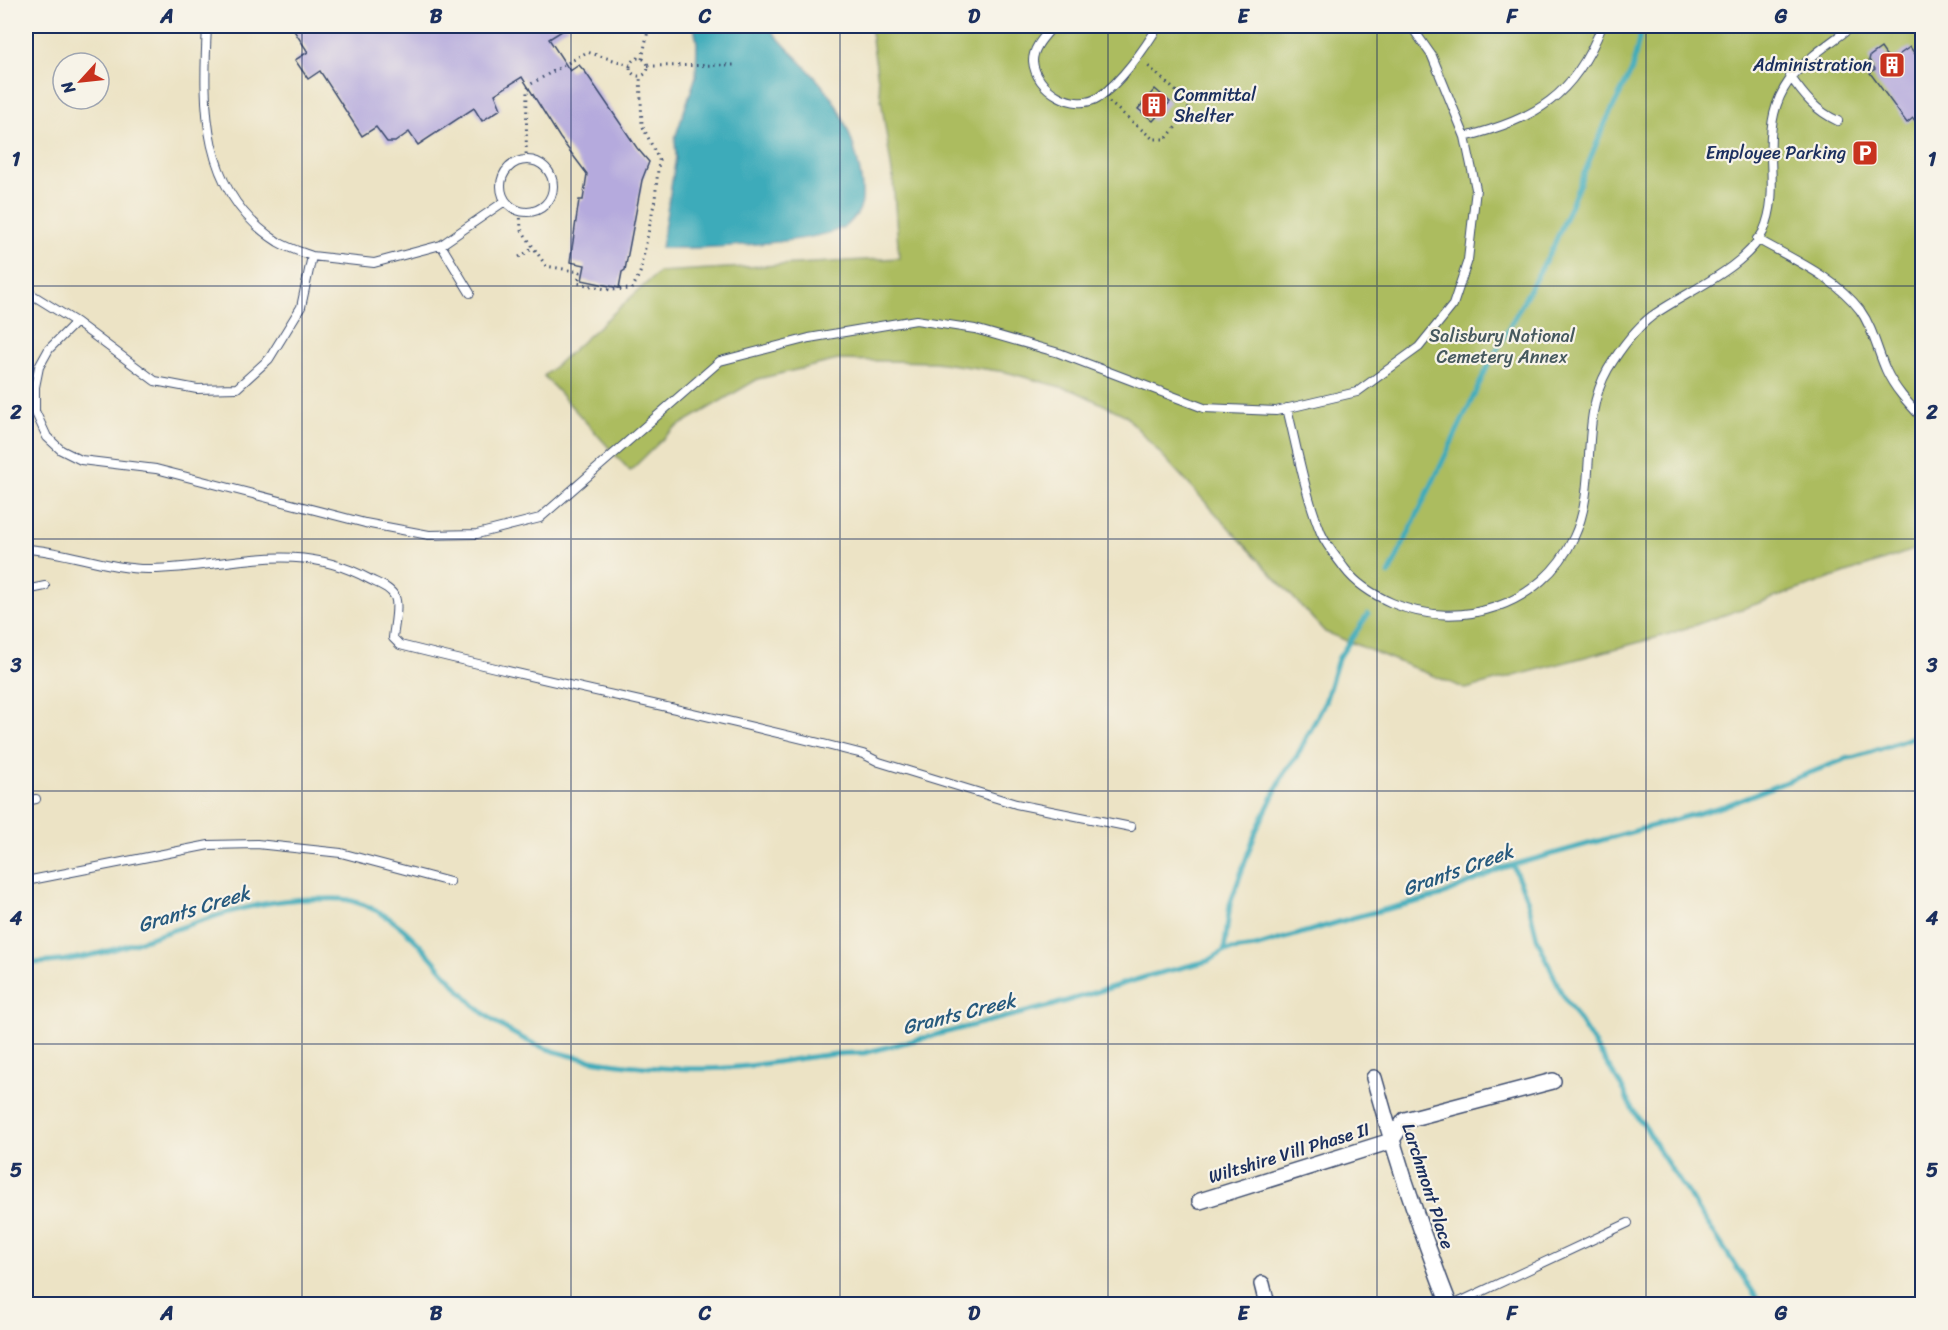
<svg xmlns="http://www.w3.org/2000/svg" width="1948" height="1330" viewBox="0 0 1948 1330" font-family="Sriracha,sans-serif">
	<style>
		.green { fill: #acbc5f; stroke: #64765e; stroke-width: 1.5 }
		.water { fill: #3cabba; stroke: #2c6d8c; stroke-width: 1.5 }
		.lines { fill: none; stroke-linecap: round; stroke-linejoin: round }
		.stream { stroke: #3cabba; stroke-width: 5 }
		.building { fill: #b5aadd }
		.service-casing { stroke: #3a4a6d; stroke-width: 10 }
		.minor-casing { stroke: #3a4a6d; stroke-width: 18 }
		.path { stroke: #3a4a6d; stroke-width: 3; stroke-dasharray: 1.5 4.5; stroke-linecap: butt }
		.service { stroke: #fff; stroke-width: 8 }
		.minor { stroke: #fff; stroke-width: 15 }
		.grid { fill: none; stroke: #1b2f5e; stroke-width: 1.5; stroke-opacity: 0.55 }
		.labels { text-anchor: middle; dominant-baseline: central; stroke-width: 4.5; stroke-linejoin: round; paint-order: stroke }
		.poi-label { font-size: 18px; fill: #1b2f5e; stroke: #f7f3e8; text-anchor: end }
		.park-label { font-size: 18px; fill: #46595e; stroke: #f7f3e8 }
		.street-label { font-size: 18px; fill: #1b2f5e; stroke: #f7f3e8 }
		.water-label { font-size: 20px; font-style: italic; fill: #275a7e; stroke: #f7f3e8 }
		.neatline { fill: none; stroke: #1b2f5e; stroke-width: 2 }
		.grid-label { font-size: 20px; text-anchor: middle; font-weight: bold; fill: #1b2f5e }
	</style>
	<rect width="100%" height="100%" fill="#f7f3e8"/>
	<filter id="ink" filterUnits="userSpaceOnUse"><feTurbulence type="fractalNoise" baseFrequency=".0167" numOctaves="2"/><feDisplacementMap in="SourceGraphic" scale="12" xChannelSelector="R" yChannelSelector="G"/><feConvolveMatrix kernelMatrix="1 2 1 2 8 2 1 2 1" color-interpolation-filters="sRGB"/></filter>
	<filter id="wash" filterUnits="userSpaceOnUse"><feTurbulence type="fractalNoise" baseFrequency=".008" numOctaves="4" result="noise"/><feDisplacementMap in="SourceGraphic" scale="24" xChannelSelector="R" yChannelSelector="G"/><feGaussianBlur stdDeviation="1.35" result="paint"/><feColorMatrix in="noise" values="0 0 0 0 0 0 0 0 0 0 0 0 0 0 0 0 0 1.4 0 .05"/><feComposite in="paint" operator="in"/></filter>
	<g filter="url(#wash)">
		<rect width="100%" height="100%" fill="#ece3c5"/>
		<path class="green" d="M870,26H1922V547L1666,635L1466,689L1325,632L1125,415L1075,391L1006,372L935,362L838,360L758,379L673,429L630,471L544,376L659,272L899,258L893,179Z"/>
		<path class="water" d="M694,26H768C787,51 813,71 831,97C848,122 864,170 862,201C861,211 853,221 845,226C822,243 693,250 661,248L676,157L675,138L696,76L697,43Z"/>
		<g class="lines">
			<path class="stream" d="M1389,574L1487,368L1554,245L1606,121L1632,70L1642,26
				M1513,866L1527,898L1537,938L1561,992L1625,1092L1626,1098L1639,1120L1644,1124L1656,1146L1761,1304
				M1224,951L1230,904L1256,831L1284,773L1297,756L1325,702L1338,659L1368,614
				M26,963C127,964 216,897 317,899C327,899 339,898 349,900C412,916 437,973 482,1012C494,1022 510,1032 524,1039C577,1067 687,1073 747,1066C786,1062 826,1052 864,1053L1050,1006L1152,975L1208,961L1224,951L1255,947L1359,916L1440,896L1502,868L1724,806L1848,758C1855,759 1911,738 1922,733"/>
		</g>
		<g id="blocks">
			<path class="building" d="M291,26H570L549,39L570,71L579,65L586,73L637,148L649,162L642,180L625,270L622,272L619,288L582,280L585,265L570,262L579,200H583L587,174L560,138L522,77L495,94L501,109L482,121L474,108L418,145L409,132L395,142H387L376,127L362,136L320,71L308,79L295,60L308,52Z
				M1910,47L1923,65V131L1913,118L1907,123L1870,73L1875,69L1869,60L1870,56L1881,48L1890,61Z
				M1155,89L1170,102L1153,121L1138,109Z"/>
		</g>
	</g>
	<g filter="url(#ink)">
		<use href="#blocks" fill-opacity="0" stroke="#3a4a6d" stroke-width="1.5"/>
		<g class="lines">
			<defs>
				<path id="service" d="M207,26C203,106 200,192 278,242C288,248 301,252 312,256
					M1053,26C1045,36 1033,47 1033,61C1035,90 1075,113 1099,97C1120,83 1146,47 1158,26
					M1790,76C1804,96 1816,111 1838,121
					M1465,137C1536,118 1574,97 1602,26
					M501 186a26 26 0 1 1 52 0a26 26 0 1 1-52 0Z
					M1757,239C1792,259 1835,277 1860,310C1873,328 1877,350 1886,370C1894,388 1908,403 1922,418
					M441,245L470,293
					M26,291L76,322L155,381L197,389L237,388L269,359L301,307L312,256L374,263L441,245L505,201
					M76,322L49,349L39,367L35,387V411L47,437L61,450L81,460L156,469L365,523L429,535L477,534L540,518L720,361L809,338L916,320L975,329L1059,353L1204,408L1276,411L1357,392L1419,347L1453,305L1468,260L1476,189L1465,137L1432,56L1411,26
					M1287,408C1297,449 1305,494 1321,533C1326,545 1337,558 1345,569C1357,585 1374,595 1392,603C1460,632 1542,606 1574,537C1599,484 1578,421 1608,369C1619,351 1635,329 1652,316C1685,292 1745,269 1763,232C1774,208 1772,183 1771,158C1767,85 1799,65 1853,26
					M26,549C68,551 109,570 151,569C230,568 294,538 369,579C378,584 390,587 395,597C399,606 394,627 393,638L400,645C554,684 709,714 863,754L879,762L1016,804L1131,827
					M26,590L45,586
					M26,801L36,799
					M26,881L209,845L257,844L341,853L450,882
					M1455,1304L1628,1223"/>
				<path id="minor" d="M1374,1078C1395,1155 1420,1230 1449,1304
					M1200,1201L1391,1141L1405,1120L1553,1081
					M1262,1284L1267,1304"/>
			</defs>
			<use href="#service" class="service-casing"/>
			<use href="#minor" class="minor-casing"/>
			<path class="path" d="M630 67a9 9 0 1 1 18 0a9 9 0 1 1-18 0Z
				M642,59L649,26
				M648,66L737,65
				M1109,102L1153,139H1166L1187,113L1190,104L1146,64
				M526,160L527,89L531,84L587,52L630,65
				M520,212L521,229L546,266L580,272L578,283L610,290L632,289L640,273L655,199L659,160L642,125L640,76
				M519,257L534,248"/>
			<use href="#service" class="service"/>
			<use href="#minor" class="minor"/>
		</g>
	</g>
	<path class="grid" d="M302,26V1304M571,26V1304M840,26V1304M1108,26V1304M1377,26V1304M1646,26V1304M26,286H1922M26,539H1922M26,791H1922M26,1044H1922"/>
	<defs>
		<symbol id="building-square" viewBox="-11 -11 22 22"><rect x="-9" y="-9" width="18" height="18" rx="4" fill="#c8321e" stroke="#f7f3e8"/><path d="M-4-6H4V6H1V3H-1V6H-4ZM-2.5-4.3h1.7v1.8h-1.7ZM.8-4.3h1.7v1.8H.8ZM-2.5-1h1.7V.8h-1.7ZM.8-1h1.7V.8H.8Z" fill="#fff"/></symbol>
		<symbol id="parking-square" viewBox="-11 -11 22 22"><rect x="-9" y="-9" width="18" height="18" rx="4" fill="#c8321e" stroke="#f7f3e8"/><path d="M-3.5-5.5H1a3.5 3.5 0 0 1 0 7H-1V5.5H-3.5ZM-1-3.4V-.6H.8a1.4 1.4 0 0 0 0-2.8Z" fill="#fff"/></symbol>
	</defs>
	<g fill-rule="evenodd">
		<use href="#building-square" x="1877" y="50" width="30" height="30"/>
		<use href="#building-square" x="1139" y="90" width="30" height="30"/>
		<use href="#parking-square" x="1850" y="138" width="30" height="30"/>
	</g>
	<g class="labels">
		<g class="poi-label">
			<text x="1872" y="65">Administration</text>
			<text x="1174" y="95" text-anchor="start">Committal<tspan x="1174" dy="21">Shelter</tspan></text>
			<text x="1846" y="153">Employee Parking</text>
		</g>
		<g class="park-label">
			<text x="1502" y="336">Salisbury National<tspan x="1502" dy="21">Cemetery Annex</tspan></text>
		</g>
		<g class="street-label">
			<text transform="translate(1289 1153) rotate(-17)">Wiltshire Vill Phase II</text>
			<text transform="translate(1428 1186) rotate(72)">Larchmont Place</text>
		</g>
		<g class="water-label">
			<text transform="translate(1458 870) rotate(-20)">Grants Creek</text>
			<text transform="translate(194 909) rotate(-17)">Grants Creek</text>
			<text transform="translate(959 1014) rotate(-14)">Grants Creek</text>
		</g>
	</g>
	<rect width="1948" height="1330" fill="none" stroke="#f7f3e8" stroke-width="66"/>
	<g transform="translate(81 81) rotate(243)"><circle r="28" fill="#f7f3e8" stroke="#9fa5b1" stroke-width="1.5"/>
	<path d="M0-4.5L10 22L0 15L-10 22Z" fill="#c8321e"/>
	<text y="-9" font-size="16" font-weight="bold" text-anchor="middle" fill="#1b2f5e">N</text>
	</g>
	<rect x="33" y="33" width="1882" height="1264" class="neatline"/>
	<g class="grid-label">
		<text x="167" y="23">A</text>
		<text x="436" y="23">B</text>
		<text x="705" y="23">C</text>
		<text x="974" y="23">D</text>
		<text x="1243" y="23">E</text>
		<text x="1512" y="23">F</text>
		<text x="1781" y="23">G</text>
		<text x="16" y="166">1</text>
		<text x="1932" y="166">1</text>
		<text x="16" y="419">2</text>
		<text x="1932" y="419">2</text>
		<text x="16" y="672">3</text>
		<text x="1932" y="672">3</text>
		<text x="16" y="925">4</text>
		<text x="1932" y="925">4</text>
		<text x="16" y="1177">5</text>
		<text x="1932" y="1177">5</text>
		<text x="167" y="1320">A</text>
		<text x="436" y="1320">B</text>
		<text x="705" y="1320">C</text>
		<text x="974" y="1320">D</text>
		<text x="1243" y="1320">E</text>
		<text x="1512" y="1320">F</text>
		<text x="1781" y="1320">G</text>
	</g>
</svg>
